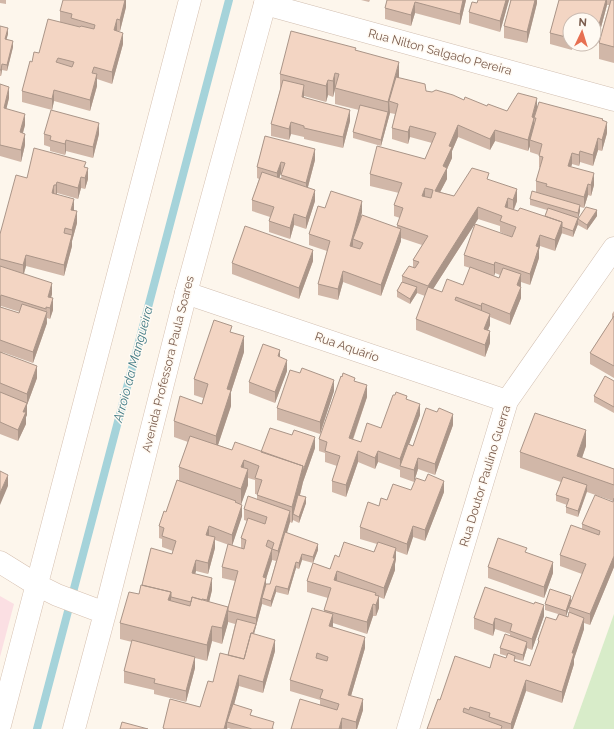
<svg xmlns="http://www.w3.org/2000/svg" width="614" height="729" viewBox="0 0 614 729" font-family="Raleway,sans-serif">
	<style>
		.medical { fill: #fbdfe3 }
		.green { fill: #d8ecc9 }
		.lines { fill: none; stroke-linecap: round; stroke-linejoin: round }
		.stream { stroke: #a5d3da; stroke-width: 8 }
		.street-casing { stroke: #d1beb0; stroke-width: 23 }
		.secondary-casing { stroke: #d6c0b0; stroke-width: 23 }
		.street { stroke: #fff; stroke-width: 22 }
		.secondary { stroke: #fff; stroke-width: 22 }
		.wall { fill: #d1b7a8; fill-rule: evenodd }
		.shaded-wall { fill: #aa9588 }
		.building { fill: #f3d5c3; stroke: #aa9588; fill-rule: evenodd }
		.labels { text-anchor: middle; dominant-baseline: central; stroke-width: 3; stroke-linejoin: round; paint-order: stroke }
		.street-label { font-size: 12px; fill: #7a5c4d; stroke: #fffaf3 }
		.water-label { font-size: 13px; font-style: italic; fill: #437c86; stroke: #fffaf3 }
	</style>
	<rect width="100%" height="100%" fill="#fdf6ec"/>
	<path class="medical" d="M0,596L14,604L0,657Z"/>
	<path class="green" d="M614,614V729H573Z"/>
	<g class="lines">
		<path class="stream" d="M37,729L229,0"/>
		<defs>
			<path id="street" d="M265,4L614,100
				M186,293L507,401
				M408,729L507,401L614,248"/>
			<path id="secondary" d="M0,562L37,585L57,595L105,613
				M0,725L190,0
				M74,729L105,613L186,293L266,0"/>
		</defs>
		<use href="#street" class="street-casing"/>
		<use href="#secondary" class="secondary-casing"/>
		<use href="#street" class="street"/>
		<use href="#secondary" class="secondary"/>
	</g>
	<path class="wall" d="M0,0H6V4L0,3Z
		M126,0V7L120,31H117L123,44L112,84L97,79V86L90,111L54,101L52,110L22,102V91L32,62L39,53L60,22V11Z
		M361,0H370L369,2Z
		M387,0H466L460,25L415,13L411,26L385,19V8Z
		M478,0H537V3L527,43L504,38V26L511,1L509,0L500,32L469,23V12L477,3Z
		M559,0H614V63L599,59V43L609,5H607L596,46L587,44H594V20H570V44H573L572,50L550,44V33Z
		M0,26L8,34L6,39L13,47L7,71L2,70L1,76H0Z
		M356,50L399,78L426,91L464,100L487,106L507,111L537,108L603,121L607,133L602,151L598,150L593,166L580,162L579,166L572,164L571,167L594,185L591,196L588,195L584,208L580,207V211L578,219L597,216L587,230L578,225V219V224L573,237L561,233L555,251L540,246L539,250V258L530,285L521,282V298L510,325L490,317V325L488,330L490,343L485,357L416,330V319L425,296L417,293L410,304L397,297V291L402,282V276L413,268V260L422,245L401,238V241L381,296L343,282L338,300L318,295V284L327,251L309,245V234L325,208L362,212L360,221L397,228V225L400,218L394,216V205L399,193L370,186V174L425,159L432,143L410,137L408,144L392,139V128L395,114L390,113L381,146L353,138V132L359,110L335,104V90L333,97L328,95L326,102L304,96V97L350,121L343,148L304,139V137L291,134L289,140L271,136V124L280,90V74ZM458,137L490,150L495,141L528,151L530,146V152L539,155V167L540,168L536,181V192L530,199V205L547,210L545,216L518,211L514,210L517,201L489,180L454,196L440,192L447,179V169L452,158V151ZM478,219L500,226V232L512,237L464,255V266L470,268L463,285L442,292L433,289ZM495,273L500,275L499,278L494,276Z
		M0,84L9,98L6,109L25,125L23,133L25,145L21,162L0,156Z
		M44,134H99L93,158L66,151L65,155L50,151V147L44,145Z
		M265,136L315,160L308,187L315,201L306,229L294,225L290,239L269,232V221L270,217L252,211V200L259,179L257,178V167ZM281,173H282L281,178H279Z
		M86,167L88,179L85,189L81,188L78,199L57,193L56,195L74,211L77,223L72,241V246L64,276L26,266L24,274L52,294L51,298L53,310L50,319L47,318V323L33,363L2,352L37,378L27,405V415L26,417V424L18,441L0,434V234L27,178ZM1,306L20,312L19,313L1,307Z
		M313,261L299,299L232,274V263Z
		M614,311V378L590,364V353L612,319V314Z
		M232,332L244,352L231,392V406L218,445L232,450L261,452L315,448L303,482L300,495L306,503L299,523L293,520L292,523L290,522L287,533L318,550L313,563L330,569L339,557L374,552L377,544L360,539V527L379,506L387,500L411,490L444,492L425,541L413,537L407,555L396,551V559L395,564V570L384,599L379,597V608L376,616H373L367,634L333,623L332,627L365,648L351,696L363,710L357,729H291L320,705V700L290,691V680L324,612V610L328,598L307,592V581L313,563L302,560L299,569L296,568L288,595L276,592L271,607L262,604L254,634L275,651L263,693L239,686L234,705L252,716L274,728L273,729H231L228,728L227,729H163L170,699L200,707L213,682L228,655L235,624L228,622L222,644L212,641L207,661L195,658V668L186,702L154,694V690L124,683V671L132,642L120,639V623L139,594L142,585L172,554L173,551L162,547V539L159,538V526L166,512L179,481V467L188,442L174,437V421L202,404L203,398L194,395V379ZM248,478L255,480V494H257V499L244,509V520L247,521L241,538V548L232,546L242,516L241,504L248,485ZM215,540L229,545L222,567V578L235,581L228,607L209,602L212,590L195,574L196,571L208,574L215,548ZM272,560L276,561L270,584H266V579Z
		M287,371L275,403L249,393V382Z
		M342,377L355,382L367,397L353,440L361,442L381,428L407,399L420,415L409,444L413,446L453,425L435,475L418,469L414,482L400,477V468V470L378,462L375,469L358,462L346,497L332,492V481L337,466L325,462V453L319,451V439Z
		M614,381V413L594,402V396Z
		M334,391L320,434L277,420V408Z
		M586,446L582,458L614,469V567L590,625L584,623V629L574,659V664L562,703L526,691L513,729H427L440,700L506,658L507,656L500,654V648L510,636V634L495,629L493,636L474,629V618L544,616L532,650L527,648L523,661L515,659V661L530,666L538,643V640L556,620L558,614L545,610V604L571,602L566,616L568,617L569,612V607L582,574L560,566V555L582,529V524L613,502V501L587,492L578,517L566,513V507L567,505L556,501V495L561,482L520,468V452Z
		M527,553L553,573L544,598L488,578V567Z"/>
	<path class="shaded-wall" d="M125,0H126V7L120,31V20Z
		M463,0H466L460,25V14Z
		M506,0H509L500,32V21Z
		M535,0H537V3L527,43V32Z
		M606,0H607V5L596,46V35Z
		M415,2V13L411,26V15Z
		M117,19V31L114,41V30Z
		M8,28V34L5,45V39Z
		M123,33V44L112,84V72Z
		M13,41V47L7,71V65Z
		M399,62V78L389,101L390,113L381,146V140L388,112V102Z
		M2,64V70L1,76V70Z
		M335,73V89L333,97V81Z
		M97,74V86L90,111V100Z
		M328,80V95L326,102V86Z
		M304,85V97L302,108V97Z
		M9,87V98L4,119V108Z
		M54,90V101L52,110V99Z
		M537,98V110L534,118V129L530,140V146L528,151V140L532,117Z
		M350,110V121L343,148V137Z
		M25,114V125L20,143V132Z
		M291,122V134L289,140V129Z
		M607,122V133L602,151V140Z
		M99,123V134L93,158V147Z
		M458,125V137L452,151V158L447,169V179L435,202V191L443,166L449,146Z
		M410,126V137L408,144V132Z
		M495,130V141L490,150V139Z
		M25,134V145L21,162V150Z
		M598,138V150L593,166V155Z
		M66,140V151L65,155V144Z
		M315,149V160L306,194V183Z
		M580,151V162L579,166V155Z
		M572,153V164L568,177V166Z
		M281,162V173L277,185V173Z
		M88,168V179L85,189V178Z
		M594,173V185L591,196V185Z
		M81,177V188L78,199V188Z
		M57,182V193L56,197V185Z
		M588,184V195L584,208V197Z
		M54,185V196L52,193Z
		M425,188V199L422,196Z
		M517,189V201L513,211V200Z
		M315,190V201L306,229V218Z
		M508,198V210L505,207Z
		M74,199V210L71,221V210Z
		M362,201V212L355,240L353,239V245L350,257V246Z
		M580,205V211L578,219V213Z
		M478,207V219L428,297V286Z
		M597,210V216L587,230V225Z
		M77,211V223L72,241V246L64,276V265L72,235V230Z
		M294,214V225L290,239V228Z
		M578,218V224L573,237V231Z
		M562,222V233L555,251V240Z
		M401,229V241L381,296V285Z
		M540,235V246L539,250V258L530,285V274L536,246Z
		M313,250V261L299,299V288Z
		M26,255V266L23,276V265Z
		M495,262V273L494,276V265Z
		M343,271V282L338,300V289Z
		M521,274V286L517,297V285Z
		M52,283V294L48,308V297Z
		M417,287V293L410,304V299Z
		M521,287V298L510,325V314Z
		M1,295V306L0,309V298Z
		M53,298V310L50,319V308Z
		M482,303V314L481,318V306Z
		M46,307L47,323L33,363V352L46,315Z
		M490,314V325L484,340V329Z
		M490,331V343L485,357V345Z
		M244,336V352L231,392V406L216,451V436L227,389Z
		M280,350V362L278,356Z
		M287,360V371L275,403V392Z
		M37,366V378L27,405V394Z
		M334,380V391L320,434V422Z
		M367,385V397L349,450V438Z
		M27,403V415L26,417V424L18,441V430L23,412Z
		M420,404V415L401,466H400V470V459Z
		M453,414V425L435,475V464Z
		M586,430V446L577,472V456Z
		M315,437V448L303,482V471Z
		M358,451V462L346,497V485Z
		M378,451V462L375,469V458Z
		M418,458V469L414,482V470Z
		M244,460V476L241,467Z
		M303,466V482L295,515L293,514V520L292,523V507Z
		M248,469V485L241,505V489Z
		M8,475V486L0,505V493Z
		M444,481V492L425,541V530Z
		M587,485V491L578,517V511Z
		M306,497V503L299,523V517Z
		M242,505V516L232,546V535Z
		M290,511V522L278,562V551Z
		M209,526V538L206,535Z
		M413,526V537L407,555V544Z
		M215,537V548L208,574V563Z
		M318,544V550L313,563V557Z
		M396,548V559L395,564V570L384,599V588Z
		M272,549V560L266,579V590L262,598V604L244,671V665L256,624V618L263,577Z
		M302,554V560L299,569V563Z
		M614,556V567L590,625V614Z
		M196,560V571L192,584V573Z
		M296,562V568L288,595V589Z
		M553,562V573L544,598V587Z
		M337,571V582L334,580Z
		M212,578V590L207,611V600Z
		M276,586V592L271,607V601Z
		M171,592V608L168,600Z
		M376,593V604L379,596V608L376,616L375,595Z
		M571,596V602L566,617V611Z
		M373,604V616L367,634V622Z
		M544,605V616L532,650V639Z
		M228,607V623L222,644V628Z
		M333,614V626L329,638V626Z
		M495,618V629L493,636V625Z
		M584,618V629L574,659V664L562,703V692L572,653Z
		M212,626V641L207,661V645Z
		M365,637V648L348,706V695Z
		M275,640V651L263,693V682Z
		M527,642V648L523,661V655Z
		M195,657V668L186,702V691Z
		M239,675V686L229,723L227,722V729H224Z
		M526,680V691L513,729H511V724Z
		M363,699V710L357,729H356V722Z
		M342,718V729H339Z"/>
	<path class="building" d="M63,0H125L120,20L117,19L114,30L123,33L112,72L94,67L92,73L97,74L90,100L54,90L52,99L22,91L30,61L32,62L34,52L39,53L48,19L80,27L81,26L94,29L95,25L71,18L72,14L60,11ZM58,58L74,62L72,67L56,62Z
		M387,0H463L460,14L415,2L411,15L385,8Z
		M478,0H506L500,21L469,12L472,2L477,3Z
		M511,0H535L527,32L504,26Z
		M559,0H606L596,35H594V20H570V38L550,33Z
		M611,0H614V47L599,43Z
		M0,26L8,28L5,39L13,41L7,65L2,64L1,70H0Z
		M291,31L356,48L355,50L399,62L388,102L335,88L339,74L335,73L333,81L328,80L326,86L280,74Z
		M396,77L425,84L426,91L432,92L436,90L453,95L464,100L465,97L487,106L488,104L507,111L518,93L537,98L532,117L534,118L528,140L495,130L490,139L458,125L449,146L452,147L443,166L447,168L435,191L454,196L472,168L489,173L487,179L517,189L513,200L508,198L505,207L518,211L520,208L562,222L555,240L540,235L536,246L539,247L530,274L495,262L494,265L464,255L475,224L512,237L516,227L500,221L502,216L478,207L428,286L402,276L409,266L415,268L419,262L413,260L428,236L397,225L403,208L394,205L402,183L370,174L377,146L425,159L436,133L410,126L408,132L392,128L398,104L389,101ZM425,188L433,190L431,198L422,196Z
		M283,80L304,85L302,97L350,110L343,137L304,128V126L291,122L289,129L271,124Z
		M0,84L9,87L4,108L25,114L20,132L25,134L21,150L0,145Z
		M539,102L603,119L602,120L607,122L602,140L598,138L593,155L580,151L579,155L572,153L568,166L594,173L591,185L588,184L584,197L546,186L547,184L536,181L543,157L539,156L542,144L530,140L536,118H534Z
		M360,105L388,112L381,140L353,132Z
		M51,110L99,123L93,147L66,140L65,144L50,140L51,136L44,134Z
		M265,136L315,149L306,183L281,175L285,163L281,162L277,173L257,167Z
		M34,148L86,162L84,167L88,168L85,178L81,177L78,188L57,182L56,185H54L52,193L74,199L71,210L77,211L72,230L65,228L64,233L72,235L64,265L26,255L23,265L0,259V234L16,175L27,178Z
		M262,172L315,190L306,218L294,214L290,228L269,221L274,207L252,200Z
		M331,191L362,201L350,246L360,249L363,243L353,239L362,215L401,229L381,285L343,271L338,289L318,284L330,241L309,234L318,206L325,208Z
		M532,191L580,205L578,213L530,199Z
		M586,207L597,210L587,225L578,219Z
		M548,208L578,218L573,231L562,227V222L545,216Z
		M245,226L313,250L299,288L232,263Z
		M0,266L52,283L48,297L53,298L50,308L46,307V309L1,295L0,298Z
		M470,267L499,278L503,268L521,274L517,285L521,287L510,314L482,303L481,306L456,297L455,300L490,314L484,329L490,331L485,345L416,319L428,287L442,292L447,279L463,285Z
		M402,282L417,287L410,299L397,291Z
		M22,304L47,312L33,352L0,340V307L19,313Z
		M614,316V366L590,353Z
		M214,320L232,326L230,332L244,336L227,389L231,390L216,436L174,421L180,396L202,404L208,384L194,379Z
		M263,344L280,350L278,356L287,360L275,392L249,382Z
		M0,352L37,366L27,394L0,383Z
		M302,368L334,380L320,422L277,408L290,370L300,373Z
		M343,373L355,378L354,381L367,385L349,438L361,442L367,423L381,428L393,395H395L396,392L407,396L406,399L420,404L400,459L378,451L375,458L358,451L346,485L332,481L340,456L325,451L327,442L319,439L341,376L342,377Z
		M605,376L614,381V407L594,396Z
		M0,392L27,403L23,412H26L18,430L0,422Z
		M426,408L437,412L439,408L453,414L435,464L418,458L414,470L400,466L408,444L413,446Z
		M535,413L586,430L577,456L614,469V485L520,452Z
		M270,428L292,435L294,430L315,437L303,471V466L261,452Z
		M190,436L232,450L235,442L303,466L292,507L257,495L262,480L255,478L259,466L244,460L241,467L248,469L241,489L179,467Z
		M0,471L8,475L0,493Z
		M428,474L444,481L425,530L413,526L407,544L360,527L368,502L379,506L381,498L387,500L393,484L411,490L416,478L425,481Z
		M563,477L587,485L578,511L566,507L569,499L556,495Z
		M177,480L236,501L235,502L242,505L232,535L209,526L206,535L215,537L208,563L196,560L192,573L212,578L207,600L202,599V600L192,597L191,602L171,597V592L142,585L151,548L172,554L176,541L162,536L164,528L159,526L164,511L166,512Z
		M298,495L306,497L299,517L293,514Z
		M595,495L613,502L614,498V556L590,614L569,607L586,564L560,555L571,525L599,535L600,531L582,524Z
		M248,496L290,511L278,551L272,549L263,577L266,578L256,618L228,611V608L238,571L222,567L228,544L244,549L246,540L241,538L248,518L265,524L267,517L244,509ZM268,540L274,543L272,549L266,546Z
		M285,532L318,544L313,557L302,554L299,563L296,562L288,589L276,586L271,601L262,598L266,584H270Z
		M498,538L527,548L525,552L553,562L544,587L488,567Z
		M344,542L374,552L378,542L396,548L393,558H395L384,588L337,571L334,580L376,593L375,595L379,596L376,605L373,604L367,622L324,610L331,588L307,581L313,563L330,569L335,555L339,557Z
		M141,585L171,592L168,600L190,606L192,597L228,607L222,628L212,626L207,645L120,623L129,592L139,594Z
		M485,587L534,604L535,602L544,605L532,639L510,631L512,624L495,618L493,625L474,618Z
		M550,589L571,596L566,611L545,604Z
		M312,608L333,614L329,626L365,637L348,695L363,699L356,722L342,718L339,729H291L300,699L337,710L339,704L320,698L323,690L290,680ZM317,653L328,657L327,661L316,658Z
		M569,612L584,618L572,653H574L562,692L526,680L511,724L489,717L490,713L470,707L469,710L464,708L463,712L502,726L501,729H427L438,699L440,700L455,656L490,668L494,654L506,658L508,653L515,656L514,661L530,666L539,641L538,640L546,617L556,620L559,614L568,617Z
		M237,619L256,624L253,633H251L244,659L228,655Z
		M251,633L275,640L263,682L239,675L224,729H165L163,728L170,699L200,707L208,681L213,682L220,653L244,659Z
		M505,634L527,642L523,655L500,648Z
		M132,640L195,657L186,691L154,683L155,679L124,671Z
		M233,704L252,710L250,715L274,722L272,729H252L227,722Z
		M122,722L148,729H120Z"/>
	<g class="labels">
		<g class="street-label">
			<text transform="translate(440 52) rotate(15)">Rua Nilton Salgado Pereira</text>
			<text transform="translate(347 347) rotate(19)">Rua Aquário</text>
			<text transform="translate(168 364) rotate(-76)">Avenida Professora Paula Soares</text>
			<text transform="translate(485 476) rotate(-73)">Rua Doutor Paulino Guerra</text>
		</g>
		<g class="water-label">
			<text transform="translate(133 364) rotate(-75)">Arroio da Mangueira</text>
		</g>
	</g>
	<g transform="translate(582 32) rotate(4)"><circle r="19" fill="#fffaf3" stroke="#cabbb1"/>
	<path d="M0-3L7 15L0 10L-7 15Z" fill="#e76f51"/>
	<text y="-6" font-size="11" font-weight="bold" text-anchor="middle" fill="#7a5c4d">N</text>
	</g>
</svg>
